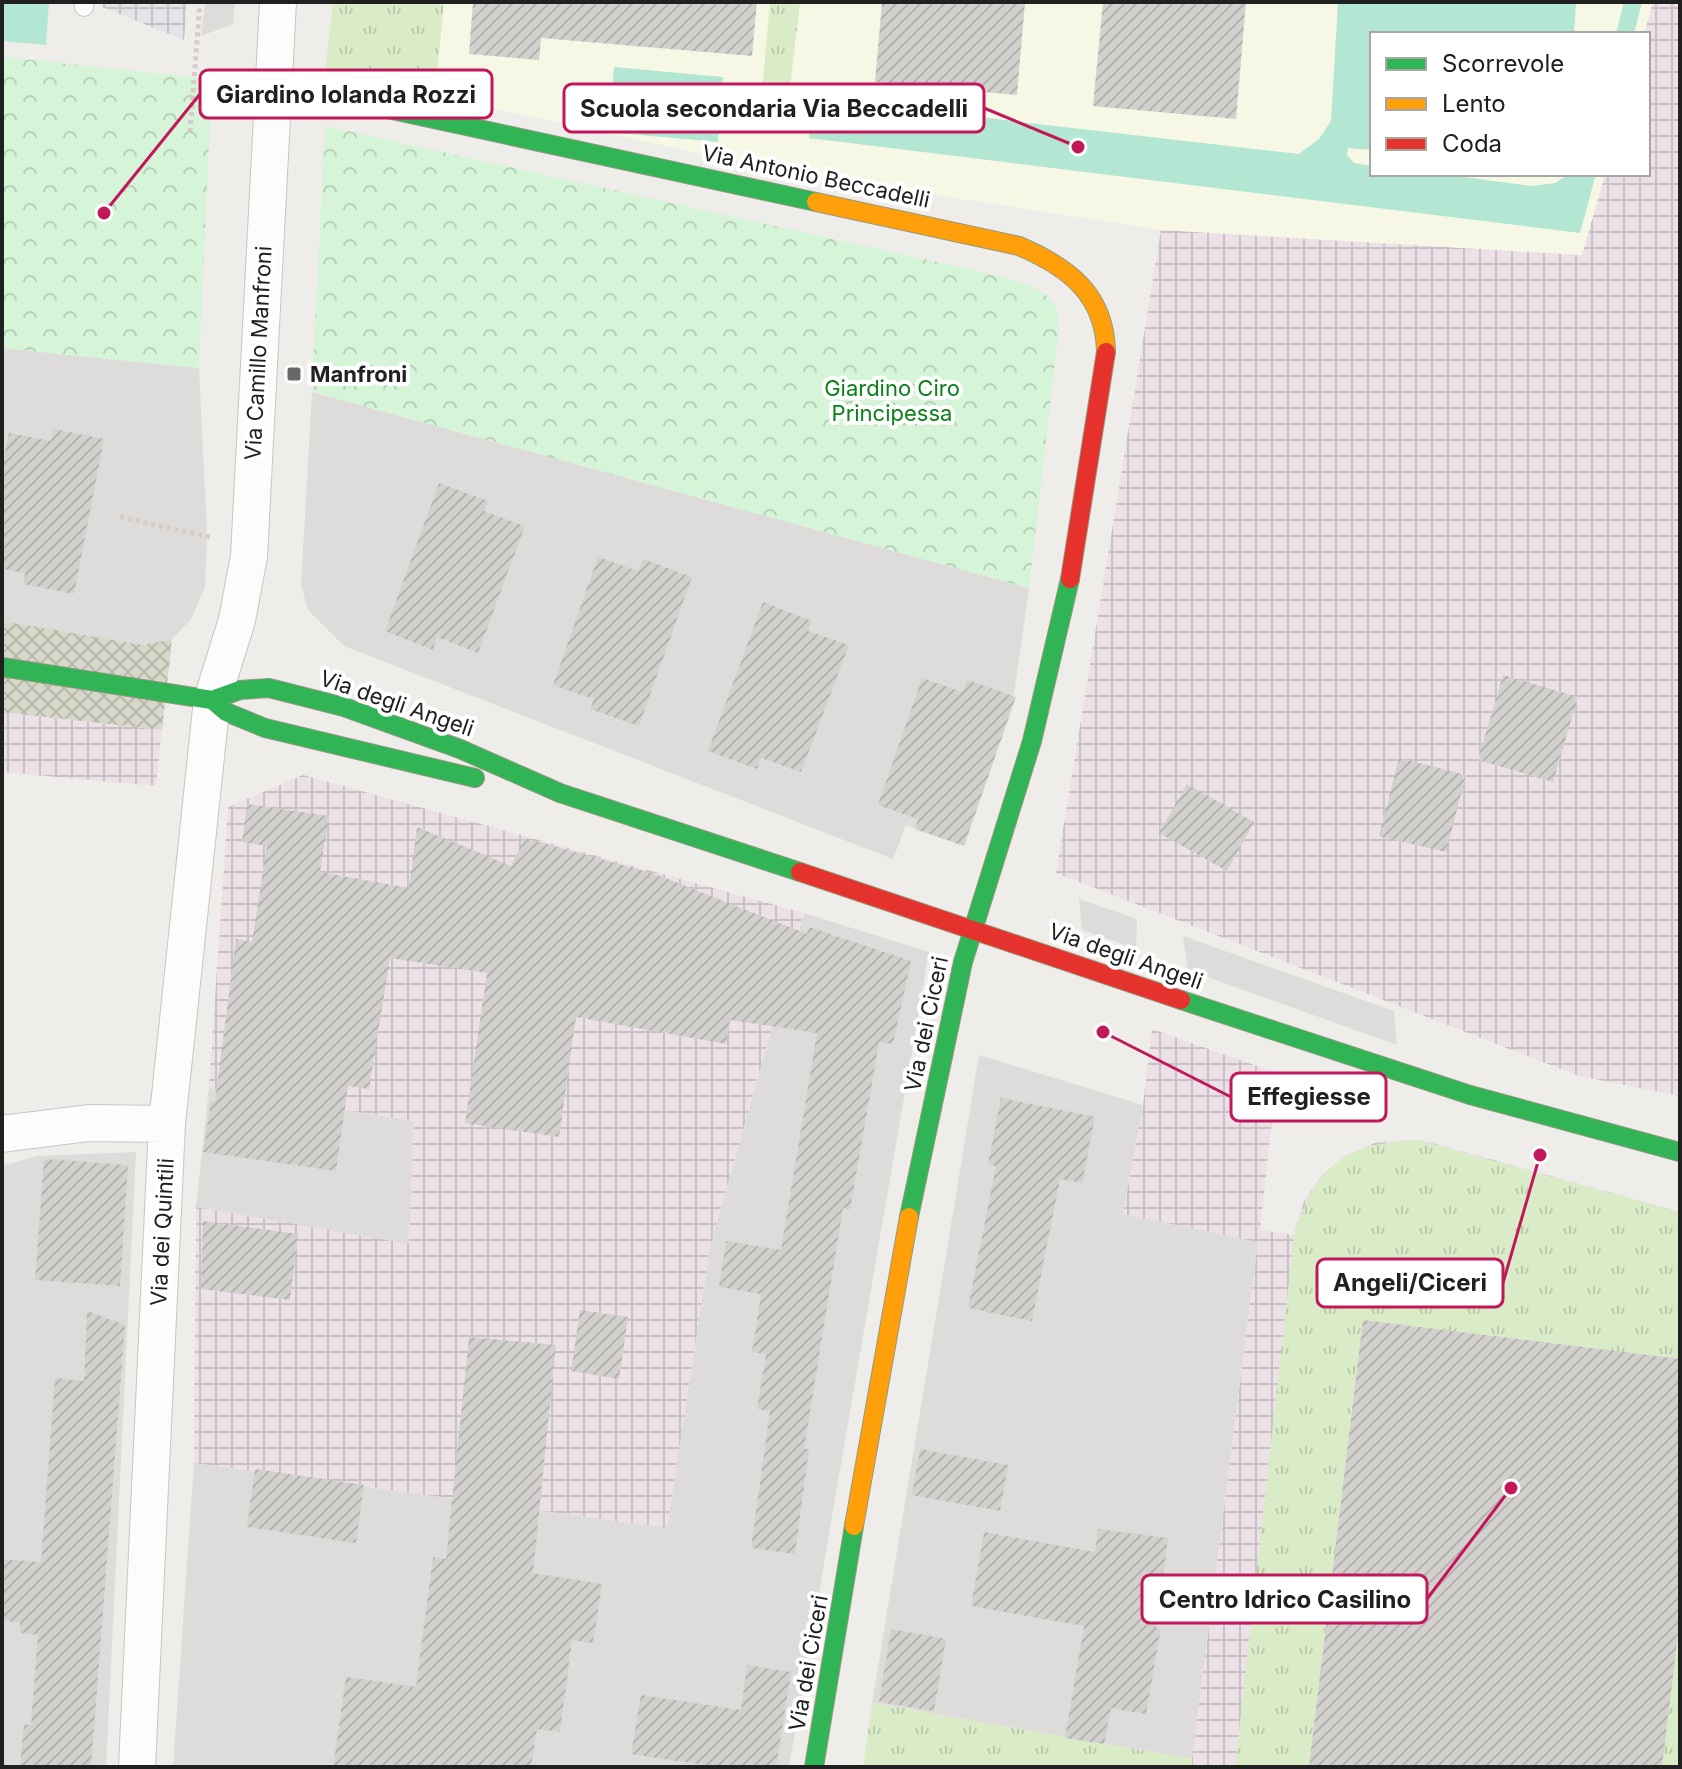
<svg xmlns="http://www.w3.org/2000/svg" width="1682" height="1769" viewBox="0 0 1682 1769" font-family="Inter,sans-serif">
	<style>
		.residential { fill: #dddcda }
		.industrial { fill: url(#industrial-grid) }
		.education { fill: #f7f7e5 }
		.religious { fill: #dcdcda }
		.construction { fill: url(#construction-cross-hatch) }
		.grass { fill: url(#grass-tufts) }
		.park { fill: url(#park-crowns) }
		.pitch { fill: #b3e6d3 }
		.plaza { fill: url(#plaza-grid) }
		.building { fill: url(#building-hatch) }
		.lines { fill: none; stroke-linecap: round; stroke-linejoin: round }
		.lane-casing { stroke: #c7c6c5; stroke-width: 20 }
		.street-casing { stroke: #c7c6c5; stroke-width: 38 }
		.fast-casing { stroke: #959980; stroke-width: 20 }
		.slow-casing { stroke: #959980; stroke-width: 20 }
		.jam-casing { stroke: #959980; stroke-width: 20 }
		.path { stroke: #d7cac7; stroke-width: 5; stroke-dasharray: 4 4; stroke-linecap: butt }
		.lane { stroke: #fcfcfc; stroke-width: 18 }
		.street { stroke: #fcfcfc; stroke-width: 36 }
		.fast { stroke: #30b455; stroke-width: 18 }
		.slow { stroke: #ff9f0a; stroke-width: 18 }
		.jam { stroke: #e5322d; stroke-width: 18 }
		.poi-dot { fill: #686866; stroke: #fff; stroke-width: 3 }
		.labels { text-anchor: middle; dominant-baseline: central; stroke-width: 8; stroke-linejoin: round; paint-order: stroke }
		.street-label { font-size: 22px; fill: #202020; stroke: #fff }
		.poi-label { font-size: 22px; font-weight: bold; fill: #202020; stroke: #fff; text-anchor: start }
		.park-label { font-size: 22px; fill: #0a8219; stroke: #fff }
		.leader { fill: none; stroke: #c2185b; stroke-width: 3 }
		.callout-dot { fill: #c2185b; stroke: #fff; stroke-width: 3 }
		.callout { fill: #fff; stroke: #c2185b; stroke-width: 3 }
		.callout-label { font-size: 24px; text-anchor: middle; font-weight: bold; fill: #202020 }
	</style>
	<defs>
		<pattern id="industrial-grid" width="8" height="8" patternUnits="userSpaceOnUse" patternTransform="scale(2)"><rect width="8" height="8" fill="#ece1e7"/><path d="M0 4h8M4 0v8" fill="none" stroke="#cac1c6"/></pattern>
		<pattern id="construction-cross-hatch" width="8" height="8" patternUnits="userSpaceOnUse" patternTransform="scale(2)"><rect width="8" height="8" fill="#d7d7ca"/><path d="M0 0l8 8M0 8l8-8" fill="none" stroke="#b8b8ad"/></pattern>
		<pattern id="grass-tufts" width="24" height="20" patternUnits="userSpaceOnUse" patternTransform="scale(2)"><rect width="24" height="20" fill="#d9ecc7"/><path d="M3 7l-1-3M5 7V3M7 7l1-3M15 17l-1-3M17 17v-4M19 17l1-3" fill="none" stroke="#bacaab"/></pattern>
		<pattern id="park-crowns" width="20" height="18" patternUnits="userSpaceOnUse" patternTransform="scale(2)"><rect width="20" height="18" fill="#d6f4d8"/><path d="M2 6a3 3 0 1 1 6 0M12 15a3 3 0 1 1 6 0" fill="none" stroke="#b7d1b9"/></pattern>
		<pattern id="plaza-grid" width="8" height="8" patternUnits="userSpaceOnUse" patternTransform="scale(2)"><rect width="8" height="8" fill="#e4e3e7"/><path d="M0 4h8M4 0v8" fill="none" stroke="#c3c2c6"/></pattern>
		<pattern id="building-hatch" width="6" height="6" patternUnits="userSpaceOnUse" patternTransform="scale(2)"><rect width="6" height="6" fill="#d3d1ce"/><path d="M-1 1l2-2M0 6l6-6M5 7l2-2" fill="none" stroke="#b5b3b1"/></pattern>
	</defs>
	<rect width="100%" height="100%" fill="#eeede9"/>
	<path class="residential" d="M2,348L199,368L207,534L205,587L191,619L172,639L143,645L2,621Z
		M312,392L1029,588L1012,707L964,846L906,825L893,859L344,646L308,610L301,585Z
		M804,913L929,952L789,1767H173L194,1463L667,1528L710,1247Z
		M979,1055L1143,1105L1123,1214L1258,1241L1192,1759L872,1703Z
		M209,1088L414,1121L409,1245L196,1207Z
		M136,1152L106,1767H2V1166L37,1156Z"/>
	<path class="industrial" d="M1653,2H1680V1096L1579,1076L1056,873L1161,230L1582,255L1605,174H1648V34H1644Z
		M2,712L162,730L156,786L2,772Z
		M303,775L804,913L710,1247L667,1528L194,1463L196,1207L409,1244L414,1121L209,1088L228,807Z
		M1152,1029L1277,1073L1260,1230L1293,1235L1304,1201L1323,1174L1345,1156L1377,1142L1418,1140L1440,1145L1680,1212V1767H1191L1258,1242L1123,1214L1143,1105Z"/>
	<path class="education" d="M333,2H1653L1644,34H1372V174H1605L1582,255L1161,230L781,171L325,72Z"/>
	<path class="religious" d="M205,2H235L233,24L201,36Z
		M1079,899L1137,919L1136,949L1082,930Z
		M1183,936L1394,1011L1397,1045L1188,970Z"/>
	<path class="construction" d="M2,621L143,645L172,639L162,730L2,712Z"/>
	<path class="grass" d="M333,2H444L435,96L325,72Z
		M770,2H800L786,123L760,114Z
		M1418,1140L1680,1212V1359L1363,1321L1309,1767H1235L1294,1236C1316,1165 1344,1143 1418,1140Z
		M1680,1617V1767H1662Z
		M872,1703L1192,1759L1191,1767H863Z"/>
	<path class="park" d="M2,57L212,79L199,368L2,348Z
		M325,126L982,272C1003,278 1047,285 1056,308C1059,313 1058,322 1059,328L1029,588L312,392Z"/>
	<path class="pitch" d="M2,2H49L46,45L2,41Z
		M1338,2H1576L1574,34H1372V150L1348,148L1347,155L1354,163L1372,166V174H1440L1532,186L1555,183L1569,174H1596L1580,233L809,138L813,98L1299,154L1319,139L1331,121Z
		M1624,2H1642L1634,34H1616Z
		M614,67L723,77L718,142L608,132Z"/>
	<path class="plaza" d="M103,2H187L184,40L102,7Z"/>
	<path class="building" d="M473,2H757L752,56L541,38L539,60L469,54Z
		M882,2H1025L1017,95L875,82Z
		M1103,2H1246L1236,119L1093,106Z
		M54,429L104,439L74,594L23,584L25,573L2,569V467L9,433L51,441Z
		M439,483L488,501L484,511L525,526L478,653L437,637L433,650L385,631Z
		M598,557L638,571L643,559L692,577L639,726L590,709L594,699L553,685Z
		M763,602L812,621L808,631L849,645L801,772L761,758L757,769L708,751Z
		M1503,675L1578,697L1553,782L1478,760Z
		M922,678L963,692L967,680L1016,697L964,846L915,829L918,819L878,805Z
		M1399,758L1466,775L1446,852L1379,836Z
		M1187,784L1254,822L1227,871L1159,833Z
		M247,804L329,816L320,872L409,888L417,827L511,866L525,838L655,874L807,934L809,927L911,961L893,1044L879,1042L850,1210L843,1208L804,1449H809L795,1554L751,1548L770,1411L757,1409L766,1354L752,1352L761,1294L719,1287L726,1241L781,1250L817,1033L730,1020L726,1044L576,1017L559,1137L465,1123L487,973L390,958L369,1089L348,1086L336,1171L203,1152L211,1101L215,1102L236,939L252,942L267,846L242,842Z
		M1001,1098L1095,1117L1082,1183L1060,1179L1032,1321L968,1308L996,1166L988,1164Z
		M44,1159L128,1165L120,1286L35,1280Z
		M203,1221L298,1234L290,1300L201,1289Z
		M580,1310L628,1317L619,1379L571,1371Z
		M87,1311L125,1325L91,1767H20L24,1724L31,1725L38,1635L20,1633V1622L2,1621V1559L41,1562L55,1378L84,1381Z
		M1363,1320L1680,1359V1616L1662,1767H1309Z
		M469,1337L556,1345L533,1573L602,1584L593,1643L572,1640L560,1732L537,1729L531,1767H333L346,1677L416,1687L433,1557L446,1559Z
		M920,1449L1008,1465L1000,1511L912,1495Z
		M255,1469L364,1485L356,1543L247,1527Z
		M1098,1529L1168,1538L1156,1628H1161L1146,1714L1111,1708L1104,1744L1065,1738L1084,1626L971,1606L984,1532L1095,1552Z
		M891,1629L946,1639L934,1711L879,1702Z
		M747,1665L791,1672L776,1767H717L631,1754L641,1695L741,1710Z"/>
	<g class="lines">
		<defs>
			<path id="lane" d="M84,7V2"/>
			<path id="street" d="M2,1134L89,1123L167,1124
				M137,1767L167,1124L212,700L237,620L249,556L278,2"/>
			<path id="fast" d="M272,84L816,202
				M2,667L212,700L240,690L269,688L344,707L460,749L560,793L800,872
				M212,700L226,712L265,728L475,778
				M1181,1000L1470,1095L1680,1152
				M909,1217L963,962L1032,741L1070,579
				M814,1767L854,1526"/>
			<path id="slow" d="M816,202L1019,246C1068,267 1105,294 1106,352
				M854,1526L909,1217"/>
			<path id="jam" d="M1070,579L1106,352
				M800,872L1181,1000"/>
		</defs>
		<use href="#lane" class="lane-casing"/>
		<use href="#street" class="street-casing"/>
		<use href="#fast" class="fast-casing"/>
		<use href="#slow" class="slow-casing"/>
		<use href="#jam" class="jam-casing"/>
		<path class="path" d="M190,132L200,2
			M120,517L210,537"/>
		<use href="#lane" class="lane"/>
		<use href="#street" class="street"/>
		<use href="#fast" class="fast"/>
		<use href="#slow" class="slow"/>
		<use href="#jam" class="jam"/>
	</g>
	<rect class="poi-dot" x="286" y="366" width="16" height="16" rx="4"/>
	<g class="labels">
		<g class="street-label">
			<text transform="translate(816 176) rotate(12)">Via Antonio Beccadelli</text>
			<text transform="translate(258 353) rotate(-87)">Via Camillo Manfroni</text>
			<text transform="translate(397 703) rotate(19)">Via degli Angeli</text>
			<text transform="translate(1126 956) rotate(19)">Via degli Angeli</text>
			<text transform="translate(926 1024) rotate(-78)">Via dei Ciceri</text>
			<text transform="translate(162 1232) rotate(-87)">Via dei Quintili</text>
			<text transform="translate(808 1663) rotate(-80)">Via dei Ciceri</text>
		</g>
		<g class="poi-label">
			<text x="310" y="374">Manfroni</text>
		</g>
		<g class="park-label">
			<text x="892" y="388">Giardino Ciro<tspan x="892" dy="25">Principessa</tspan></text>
		</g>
	</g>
	<path class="leader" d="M104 213L200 94M1078 147L984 108M1103 1032L1231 1097M1540 1155L1503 1283M1511 1488L1427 1599"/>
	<g class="callout-dot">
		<circle cx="104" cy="213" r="8"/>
		<circle cx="1078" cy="147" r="8"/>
		<circle cx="1103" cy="1032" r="8"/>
		<circle cx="1540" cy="1155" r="8"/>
		<circle cx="1511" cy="1488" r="8"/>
	</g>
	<g class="callout">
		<rect x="200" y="70" width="292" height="48" rx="8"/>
		<rect x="564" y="84" width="420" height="48" rx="8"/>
		<rect x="1231" y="1073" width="155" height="48" rx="8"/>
		<rect x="1317" y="1259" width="186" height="48" rx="8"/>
		<rect x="1142" y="1575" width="285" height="48" rx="8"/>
	</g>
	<g class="callout-label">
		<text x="346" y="103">Giardino Iolanda Rozzi</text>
		<text x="774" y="117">Scuola secondaria Via Beccadelli</text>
		<text x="1309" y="1105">Effegiesse</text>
		<text x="1410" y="1291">Angeli/Ciceri</text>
		<text x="1285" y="1608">Centro Idrico Casilino</text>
	</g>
	<rect width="1682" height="1769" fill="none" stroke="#202020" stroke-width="8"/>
	<rect x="1370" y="32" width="280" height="144" fill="#ffffff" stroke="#a6a6a6" stroke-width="2"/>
	<rect x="1386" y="58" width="40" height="12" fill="#30b455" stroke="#a6a6a6" stroke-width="2"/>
	<text x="1442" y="72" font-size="24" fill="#202020">Scorrevole</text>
	<rect x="1386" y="98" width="40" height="12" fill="#ff9f0a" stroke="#a6a6a6" stroke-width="2"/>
	<text x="1442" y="112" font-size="24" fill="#202020">Lento</text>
	<rect x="1386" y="138" width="40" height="12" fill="#e5322d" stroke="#a6a6a6" stroke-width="2"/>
	<text x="1442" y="152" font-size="24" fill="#202020">Coda</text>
</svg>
